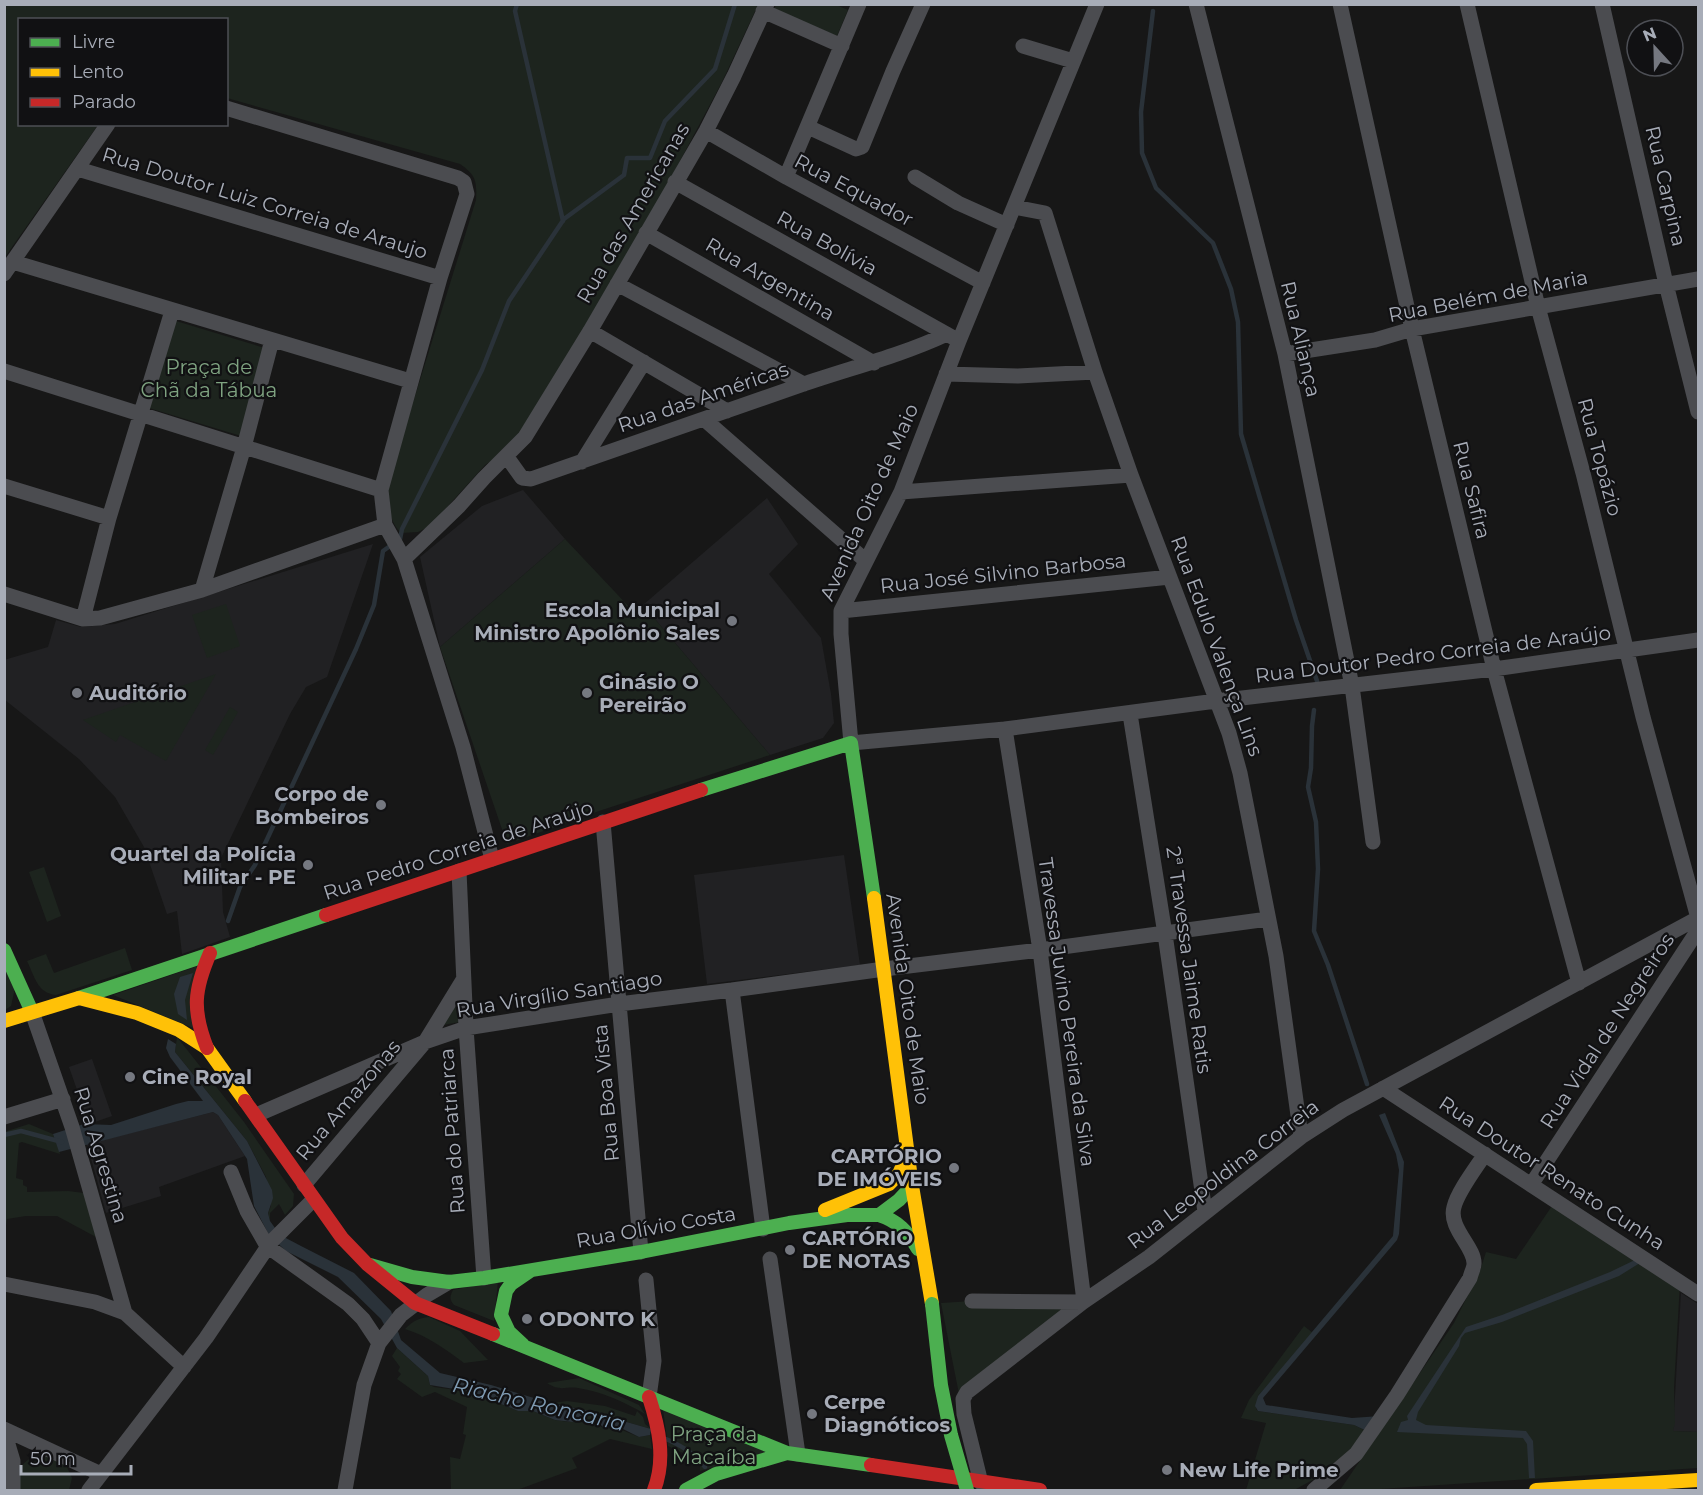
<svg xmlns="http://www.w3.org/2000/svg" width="1703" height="1495" viewBox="0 0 1703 1495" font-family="Montserrat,sans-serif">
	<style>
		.built { fill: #212123 }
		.green { fill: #1d241e }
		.water { fill: #2a3239 }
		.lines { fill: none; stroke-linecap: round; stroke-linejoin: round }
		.stream { stroke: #2a3239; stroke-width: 4.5 }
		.street { stroke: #4b4c50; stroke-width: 15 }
		.fast { stroke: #4caf50; stroke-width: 14 }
		.slow { stroke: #ffc107; stroke-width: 14 }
		.jam { stroke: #c62828; stroke-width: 14 }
		.fast-bridge { stroke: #4caf50; stroke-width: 14 }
		.poi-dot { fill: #757880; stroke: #111113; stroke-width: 2 }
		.labels { text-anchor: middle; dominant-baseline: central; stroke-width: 4.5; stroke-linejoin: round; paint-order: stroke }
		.street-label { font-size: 20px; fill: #a8adb8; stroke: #111113 }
		.park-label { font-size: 20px; fill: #7fa381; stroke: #111113 }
		.poi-label { font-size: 20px; font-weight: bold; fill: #a8adb8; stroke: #111113; text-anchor: start }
		.water-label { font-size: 21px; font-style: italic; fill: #7f9bb3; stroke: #111113 }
	</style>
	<rect width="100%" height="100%" fill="#171717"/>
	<path class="built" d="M523,490L565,539L440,647L420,557L482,506Z
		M767,498L798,544L769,574L821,638L831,694L834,723L823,738L770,755L643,605Z
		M373,544L327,677L306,687L290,714L221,858L223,912L230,937L182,954L177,911L167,914L144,847L115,797L79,759L5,700L4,660L48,647L56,620L81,627L115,624Z
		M844,855L860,965L707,984L694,875Z
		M92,1059L112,1116L89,1124L69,1067Z
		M213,1112L218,1115L245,1156L159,1187L161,1196L106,1213L87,1144Z
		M1681,1293L1698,1304V1432L1673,1431Z"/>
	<path class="green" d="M834,4L848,10L837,36L774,9L776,5Z
		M4,5H758L722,82L672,176L521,436L511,447L485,465L430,526L418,532L401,533C388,520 388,503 387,486L476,200C477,181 476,175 460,164L227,98L226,20H20V124L98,125L5,257Z
		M176,321L268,349L241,436L149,408Z
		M565,539L633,611L643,605L770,755L599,811L507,844L440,647Z
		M226,604L240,646L207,658L192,615Z
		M216,674L166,761L120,735L116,742L83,720Z
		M230,707L238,712L213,755L205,750Z
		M44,867L61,916L47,922L29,872Z
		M125,948L132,970L56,995C37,993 35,977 27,961L46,954L54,973Z
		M4,954L15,988L11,1006L5,1010Z
		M198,966L193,1028L113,995Z
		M459,1002L460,1022L443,1025L442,1023Z
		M177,1037L244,1122L294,1194L293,1206L285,1215L279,1204L270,1213V1221L268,1213L271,1206L266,1177L247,1141L175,1052Z
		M29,1124L53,1134L60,1154L22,1142L19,1143L16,1178L23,1180V1185L27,1187V1192L68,1191L84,1193L96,1237L57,1216H26L7,1219L5,1232L4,1132Z
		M1556,1200L1680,1283L1674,1387L1675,1423L1673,1431L1698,1432V1468L1365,1490H1340L1454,1323L1480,1271L1486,1252L1516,1259Z
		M498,1281L494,1321L454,1305C449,1299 450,1296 453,1290Z
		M972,1301L1083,1302L959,1394L941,1303Z
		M429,1317L460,1331L488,1360L464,1363C445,1349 428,1336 405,1329C413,1321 418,1318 429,1317Z
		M1304,1326L1313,1333L1258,1396L1256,1409L1258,1411L1354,1425L1369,1432L1356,1448L1318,1477L1296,1489L1246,1490L1266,1423L1241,1418L1249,1400Z
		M397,1348L428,1376L430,1385L434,1387L472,1392L518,1411H533L555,1420L569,1422L581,1419L587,1414L596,1418L600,1426L607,1429L612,1426L639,1437L650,1435L652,1449L610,1439L572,1458L577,1468L517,1490H451L450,1457L460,1459L466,1435L463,1434L467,1407L435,1392L422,1397L397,1379L401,1374L398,1371L400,1367L392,1356Z
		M579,1378L639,1405L645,1414C624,1402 603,1392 578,1388C565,1386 561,1392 547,1383Z
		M567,1401L605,1406L635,1416L637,1411L643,1417L645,1424L651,1429L585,1410L552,1403Z
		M662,1402L777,1449L700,1471V1461L668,1446Z
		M42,1453L65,1463L72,1478L69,1490H20C13,1472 24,1458 42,1453Z"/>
	<path class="water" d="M193,973L185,1000L187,1020L178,1014L174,994L180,977Z
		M168,1039L176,1044L175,1052L247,1141L272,1190L273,1198L268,1213L270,1221L275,1228L282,1236L301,1246L354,1273L391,1311L401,1340L440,1373L491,1385L554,1404L585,1410L651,1429L650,1435L639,1437L623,1429L615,1428L612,1426L604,1429L596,1418L587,1414L573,1422L555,1420L533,1411H518L472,1392L430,1385L428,1376L397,1348L381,1319L338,1277L286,1251L269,1235L254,1206L247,1159L218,1115L213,1112L59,1152L53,1134L84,1124L111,1125L176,1104L188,1101H203L170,1057L166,1048Z
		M1385,1113L1404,1162L1399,1234L1397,1240L1263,1398L1266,1405L1352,1418L1380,1416L1369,1432L1354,1425L1258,1411L1255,1406L1258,1396L1393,1236L1399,1170L1396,1154L1379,1115Z
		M1639,1258L1643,1261L1619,1276L1502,1322L1465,1333L1461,1338L1459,1346L1418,1412L1416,1420L1426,1425L1526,1431L1533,1441L1535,1478H1529L1527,1444L1523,1438L1397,1432L1401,1422L1408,1420L1407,1416L1466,1327L1502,1315L1610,1272Z"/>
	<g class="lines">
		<path class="stream" d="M517,4L515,11L563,221
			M1153,11L1141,112L1142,153L1156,188L1213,243L1231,289L1238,322L1241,434L1296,620L1317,681
			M1314,710L1312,726L1311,768L1308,787L1316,822L1318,869L1314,931L1328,965L1367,1084
			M228,921L240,887L255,865L356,649L374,605L383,551L400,539L402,529L482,370L509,301L564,219L624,175L627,158H650L665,121L715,69L735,4
			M4,1135L21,1131L62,1142
			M666,1439C680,1445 696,1454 705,1467"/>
		<path class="street" d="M1097,4L959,341L901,492L841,611V634L851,743L1005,729L1216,701L1494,669L1698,640
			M1196,4L1285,354L1352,686L1373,842
			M1340,4L1412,329L1494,669L1579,983
			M1467,4L1538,307L1583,473L1643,717L1698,918
			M1602,4L1666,284L1698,412
			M763,11L842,46
			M1023,46L1073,61
			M226,108L458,178L464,182L467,194L440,278L381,490L385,525L404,559L463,747L492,859
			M808,127L856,149L862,147L893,71L923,4
			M706,131L786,177L983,283
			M78,169L440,278
			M786,177L859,4
			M915,177L958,203L1007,225
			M675,182L952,337
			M1014,207L1045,213L1095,372L1131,475L1229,733L1240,773L1276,956L1301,1137
			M646,233L874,363
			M13,262L410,381
			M4,274L108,124
			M617,284L804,384
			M590,331L727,411
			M1285,354L1375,340L1412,329L1698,279
			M4,371L381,490
			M946,374L1018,376L1095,372
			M704,419L866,561
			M507,457L522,478L531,479C621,448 711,416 801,385C850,368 900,356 947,334
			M582,462L644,362
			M4,486L109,518
			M901,492L1131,475
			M404,559L459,506L484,478L525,437L590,331L706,131L734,76L767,4
			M202,590L244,447L272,340
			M4,594L83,619L100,618L202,590L385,525
			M841,611L1170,577
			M83,619L109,518L172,311
			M1130,714L1165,934L1205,1212
			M1005,729L1040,950L1084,1301
			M603,822L641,1252
			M459,871L466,1028L484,1278
			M732,990L763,1229
			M32,1012L72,1127L125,1313
			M1383,1088L1698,1294
			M256,1115L425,1042L466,1028L619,1004L732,990L884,969L1040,950L1268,919
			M4,1117L63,1099
			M231,1172L247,1211L267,1246L348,1304L363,1319L379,1343
			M304,1185L425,1042L463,980
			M1531,1185L1698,930
			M770,1259L798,1454
			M646,1280L654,1361L649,1397
			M4,1284L95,1302L125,1313L184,1367
			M972,1301L1083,1302
			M4,1429L101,1474
			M4,1431L13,1461V1490
			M981,1483L964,1414L963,1399L967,1392L1083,1302L1149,1257L1301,1137L1343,1110L1698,918
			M89,1490L206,1338L271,1242L313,1200
			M345,1490L364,1385L379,1343L401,1315L427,1295L449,1282
			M1314,1490L1356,1454L1397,1395L1470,1278C1471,1273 1474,1268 1474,1264C1475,1247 1448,1228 1454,1207C1458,1191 1476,1168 1485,1154"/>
		<path class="fast" d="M701,790L851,743L874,898
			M4,950L32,1012
			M79,998L326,915
			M879,1215C898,1221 908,1232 918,1249
			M370,1265L412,1277L449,1282L484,1278L641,1252L789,1223L847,1215H879L899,1200L912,1186
			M493,1334L787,1453L871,1465
			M523,1345L509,1332L501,1315L506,1291L511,1284L530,1271
			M686,1490L716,1474L787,1453"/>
		<path class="slow" d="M874,898L912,1186L932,1304
			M4,1021L79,998L137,1013L179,1030L207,1048L245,1101
			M825,1210L889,1184L899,1174L908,1153
			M1536,1490L1698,1480"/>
		<path class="jam" d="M326,915L701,790
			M207,1048C192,1010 194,990 210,953
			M245,1101L342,1238L367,1264L415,1303L493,1334
			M649,1397C659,1428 666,1459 654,1490
			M871,1465L1040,1490"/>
		<path class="fast-bridge" d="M932,1304L941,1385L951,1435L967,1490"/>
	</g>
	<g class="poi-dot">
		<circle cx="732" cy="621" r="6"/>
		<circle cx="77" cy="693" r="6"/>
		<circle cx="587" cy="693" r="6"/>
		<circle cx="381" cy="805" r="6"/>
		<circle cx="308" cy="865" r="6"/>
		<circle cx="130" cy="1077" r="6"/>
		<circle cx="954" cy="1168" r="6"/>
		<circle cx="790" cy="1250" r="6"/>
		<circle cx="527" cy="1319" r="6"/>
		<circle cx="812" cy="1414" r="6"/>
		<circle cx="1167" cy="1470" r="6"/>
	</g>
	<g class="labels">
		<g class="street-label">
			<text transform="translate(1666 186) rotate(77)">Rua Carpina</text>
			<text transform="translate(854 190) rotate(28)">Rua Equador</text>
			<text transform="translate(265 203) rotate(17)">Rua Doutor Luiz Correia de Araujo</text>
			<text transform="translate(633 213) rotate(-60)">Rua das Americanas</text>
			<text transform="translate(827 243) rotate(29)">Rua Bolívia</text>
			<text transform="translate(770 279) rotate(30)">Rua Argentina</text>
			<text transform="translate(1488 296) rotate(-11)">Rua Belém de Maria</text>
			<text transform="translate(1301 339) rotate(77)">Rua Aliança</text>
			<text transform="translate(703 397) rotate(-19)">Rua das Américas</text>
			<text transform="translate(1600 457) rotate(75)">Rua Topázio</text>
			<text transform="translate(1472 490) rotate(76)">Rua Safira</text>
			<text transform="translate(869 502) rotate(-66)">Avenida Oito de Maio</text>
			<text transform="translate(1003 573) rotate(-6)">Rua José Silvino Barbosa</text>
			<text transform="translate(1217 646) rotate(70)">Rua Edulo Valença Lins</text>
			<text transform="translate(1433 654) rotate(-7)">Rua Doutor Pedro Correia de Araújo</text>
			<text transform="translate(458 850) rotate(-18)">Rua Pedro Correia de Araújo</text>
			<text transform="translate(1189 960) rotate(82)">2ª Travessa Jaime Ratis</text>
			<text transform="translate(559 994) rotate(-9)">Rua Virgílio Santiago</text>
			<text transform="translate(908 999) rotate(82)">Avenida Oito de Maio</text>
			<text transform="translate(1067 1012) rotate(82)">Travessa Juvino Pereira da Silva</text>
			<text transform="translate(1607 1031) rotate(-57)">Rua Vidal de Negreiros</text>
			<text transform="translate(606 1093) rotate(-95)">Rua Boa Vista</text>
			<text transform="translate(348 1100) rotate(-50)">Rua Amazonas</text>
			<text transform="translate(452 1131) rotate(-94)">Rua do Patriarca</text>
			<text transform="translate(101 1155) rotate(73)">Rua Agrestina</text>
			<text transform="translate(1552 1173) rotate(33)">Rua Doutor Renato Cunha</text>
			<text transform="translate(1223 1174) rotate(-37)">Rua Leopoldina Correia</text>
			<text transform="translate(656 1227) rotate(-10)">Rua Olívio Costa</text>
		</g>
		<g class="park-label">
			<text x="209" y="367">Praça de<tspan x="209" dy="23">Chã da Tábua</tspan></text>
			<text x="714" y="1434">Praça da<tspan x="714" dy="23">Macaíba</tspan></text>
		</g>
		<g class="poi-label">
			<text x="720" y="610" text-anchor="end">Escola Municipal<tspan x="720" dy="23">Ministro Apolônio Sales</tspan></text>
			<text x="599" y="682">Ginásio O<tspan x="599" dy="23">Pereirão</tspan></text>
			<text x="89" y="693">Auditório</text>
			<text x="369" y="794" text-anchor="end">Corpo de<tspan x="369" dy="23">Bombeiros</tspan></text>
			<text x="296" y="854" text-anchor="end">Quartel da Polícia<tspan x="296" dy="23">Militar - PE</tspan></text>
			<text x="142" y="1077">Cine Royal</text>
			<text x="942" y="1156" text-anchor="end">CARTÓRIO<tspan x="942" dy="23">DE IMÓVEIS</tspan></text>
			<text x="802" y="1238">CARTÓRIO<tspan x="802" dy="23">DE NOTAS</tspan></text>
			<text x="539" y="1319">ODONTO K</text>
			<text x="824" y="1402">Cerpe<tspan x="824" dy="23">Diagnóticos</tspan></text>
			<text x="1179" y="1470">New Life Prime</text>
		</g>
		<g class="water-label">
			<text transform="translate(539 1404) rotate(13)">Riacho Roncaria</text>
		</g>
	</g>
	<rect width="1703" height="1495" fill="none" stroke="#a8adb8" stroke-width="12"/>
	<rect x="18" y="18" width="210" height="108" fill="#111113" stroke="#4d4f55" stroke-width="1.5"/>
	<rect x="30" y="38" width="30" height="9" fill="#4caf50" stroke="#4d4f55" stroke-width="1.5"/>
	<text x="72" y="48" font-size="18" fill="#a8adb8">Livre</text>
	<rect x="30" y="68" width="30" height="9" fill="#ffc107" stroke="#4d4f55" stroke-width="1.5"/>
	<text x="72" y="78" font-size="18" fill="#a8adb8">Lento</text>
	<rect x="30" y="98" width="30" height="9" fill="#c62828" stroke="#4d4f55" stroke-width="1.5"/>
	<text x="72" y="108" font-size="18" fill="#a8adb8">Parado</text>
	<g transform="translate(1655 48) rotate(338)"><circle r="28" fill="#111113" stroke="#4d4f55" stroke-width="1.5"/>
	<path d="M0-4.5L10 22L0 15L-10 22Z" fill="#757880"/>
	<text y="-9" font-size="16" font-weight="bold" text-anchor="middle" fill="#a8adb8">N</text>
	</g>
	<path d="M21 1465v9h110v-9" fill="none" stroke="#a8adb8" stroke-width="3"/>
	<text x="30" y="1465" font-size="18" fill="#a8adb8" stroke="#111113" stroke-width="4.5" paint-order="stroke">50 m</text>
</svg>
